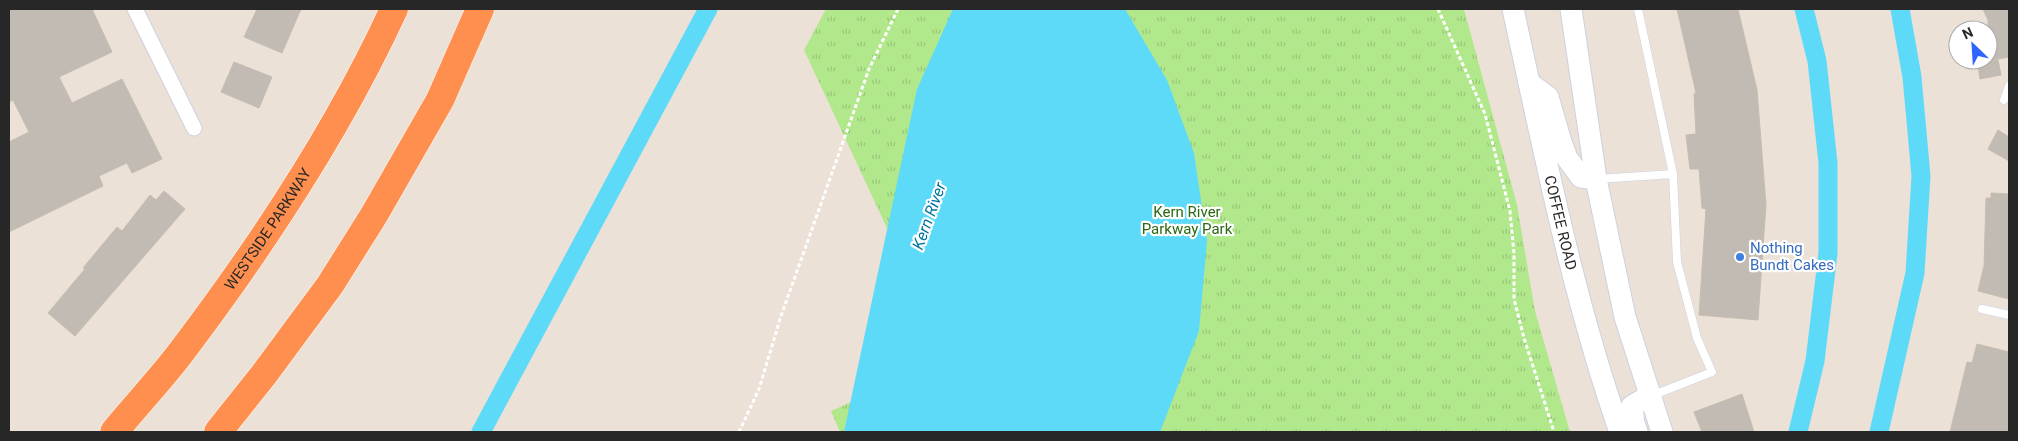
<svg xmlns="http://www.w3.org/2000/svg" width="2018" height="441" viewBox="0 0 2018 441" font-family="Roboto,sans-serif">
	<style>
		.park { fill: url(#park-tufts) }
		.water { fill: #5edaf9 }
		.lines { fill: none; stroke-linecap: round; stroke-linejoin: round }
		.canal { stroke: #5edaf9; stroke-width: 19 }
		.building { fill: #c2bbb3; stroke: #c6bdb0 }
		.lane-casing { stroke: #ccd1e2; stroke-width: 9 }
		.street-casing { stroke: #ccd1e2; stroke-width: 17 }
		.secondary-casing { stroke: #ccd1e2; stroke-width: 23 }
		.highway-casing { stroke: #fff; stroke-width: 29 }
		.path { stroke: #fff; stroke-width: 3; stroke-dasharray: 4 2.5; stroke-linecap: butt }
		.lane { stroke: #fff; stroke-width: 8 }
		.street { stroke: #fff; stroke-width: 15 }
		.secondary { stroke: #fff; stroke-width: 21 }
		.highway { stroke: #ff8f4e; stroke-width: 28 }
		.shop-dot { fill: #3f7fe0; stroke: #fff; stroke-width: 2 }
		.labels { text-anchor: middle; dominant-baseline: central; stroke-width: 4.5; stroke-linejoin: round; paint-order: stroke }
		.park-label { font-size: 15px; fill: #2a6812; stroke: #fff }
		.street-label { font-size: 15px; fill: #272727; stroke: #fff }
		.shop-label { font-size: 15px; fill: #366cbe; stroke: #fff; text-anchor: start }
		.water-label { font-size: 16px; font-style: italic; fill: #0174a0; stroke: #fff }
	</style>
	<defs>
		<pattern id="park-tufts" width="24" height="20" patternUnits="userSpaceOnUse" patternTransform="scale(1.25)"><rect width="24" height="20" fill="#b2e88c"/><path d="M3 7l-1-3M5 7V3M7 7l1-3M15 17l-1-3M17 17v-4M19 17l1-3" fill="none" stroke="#99c779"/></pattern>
	</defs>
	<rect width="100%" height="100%" fill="#ebe1d6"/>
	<path class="park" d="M826,9H1464L1517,205L1535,311L1570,432H840L831,411L948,359L804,50Z"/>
	<path class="water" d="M953,9H1125L1167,80L1194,153L1207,241L1199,331L1160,432H844L917,89Z"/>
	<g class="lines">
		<path class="canal" d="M481,432L708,9
			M1798,432L1815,361L1828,253V163L1817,61L1804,9
			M1879,432L1915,273L1921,176L1912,77L1900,9"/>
	</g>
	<path class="building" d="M9,9H92L112,52L59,77L72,103L122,79L162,159L132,173L127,163L99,176L103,186L9,232V142L29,132L13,100L9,102Z
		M257,9H301L282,53L244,37Z
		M1677,9H1738L1757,90L1766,205L1758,320L1699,315L1706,209L1702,208L1699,169H1690L1686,135L1696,134L1694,94L1696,93Z
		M1983,9H2009V57L1992,60H1998L2001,75L1980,79L1977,60H1988V20Z
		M234,62L272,77L259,108L221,92Z
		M1998,130L2009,137V161L1988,149Z
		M164,191L185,209L75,336L48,313L85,269L83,268L117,227L122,231L150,195L156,200Z
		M1991,193L2009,194V299L1978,291L1984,266L1986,198H1991Z
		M1977,344L2009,352V432H1950L1967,362L1972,363Z
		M1742,394L1754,432H1702L1694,412Z"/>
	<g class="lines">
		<defs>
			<path id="lane" d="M1638,9L1673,174L1677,262L1697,338L1712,372L1651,396
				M2004,100L2009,86
				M1597,179L1673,174
				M1982,309L2009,315"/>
			<path id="street" d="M135,9L194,128"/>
			<g id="secondary">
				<path id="s1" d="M1513,9C1544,150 1572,295 1620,432"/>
				<path d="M1571,9L1596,179L1625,317L1662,432"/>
				<path d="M1529,83L1548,97L1561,142L1567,158L1581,177L1596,179"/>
				<path d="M1637,432L1634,423L1632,406L1649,396"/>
			</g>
			<g id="highway">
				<path id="s2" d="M114,432C136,405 161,379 182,351C263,244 338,131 394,9"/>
				<path d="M218,432L265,373L330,285L374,215L440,100L480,9"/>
			</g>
		</defs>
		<use href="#lane" class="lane-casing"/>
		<use href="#street" class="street-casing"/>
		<use href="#secondary" class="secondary-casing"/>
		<use href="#highway" class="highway-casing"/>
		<path class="path" d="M1438,9L1485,114L1510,211L1514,254V299L1524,338L1554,432
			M739,432L759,389L781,316L869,69L898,9"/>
		<use href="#lane" class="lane"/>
		<use href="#street" class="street"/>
		<use href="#secondary" class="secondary"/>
		<use href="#highway" class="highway"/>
	</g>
	<circle class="shop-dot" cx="1740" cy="257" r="5"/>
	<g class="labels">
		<g class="park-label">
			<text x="1187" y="212">Kern River<tspan x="1187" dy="17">Parkway Park</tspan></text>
		</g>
		<g class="street-label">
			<text stroke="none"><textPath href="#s1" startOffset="219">COFFEE ROAD</textPath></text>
			<text stroke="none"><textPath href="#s2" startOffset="255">WESTSIDE PARKWAY</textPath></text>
		</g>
		<g class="shop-label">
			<text x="1750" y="248">Nothing<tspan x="1750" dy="17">Bundt Cakes</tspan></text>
		</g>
		<g class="water-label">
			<text transform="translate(929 216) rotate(-70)">Kern River</text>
		</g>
	</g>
	<rect width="2018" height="441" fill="none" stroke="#272727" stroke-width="20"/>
	<g transform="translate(1973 45) rotate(335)"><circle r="24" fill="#ffffff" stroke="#a9a9a9"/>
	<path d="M0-4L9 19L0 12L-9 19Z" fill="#3064ff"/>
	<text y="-8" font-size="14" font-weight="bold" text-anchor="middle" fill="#272727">N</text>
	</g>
</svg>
